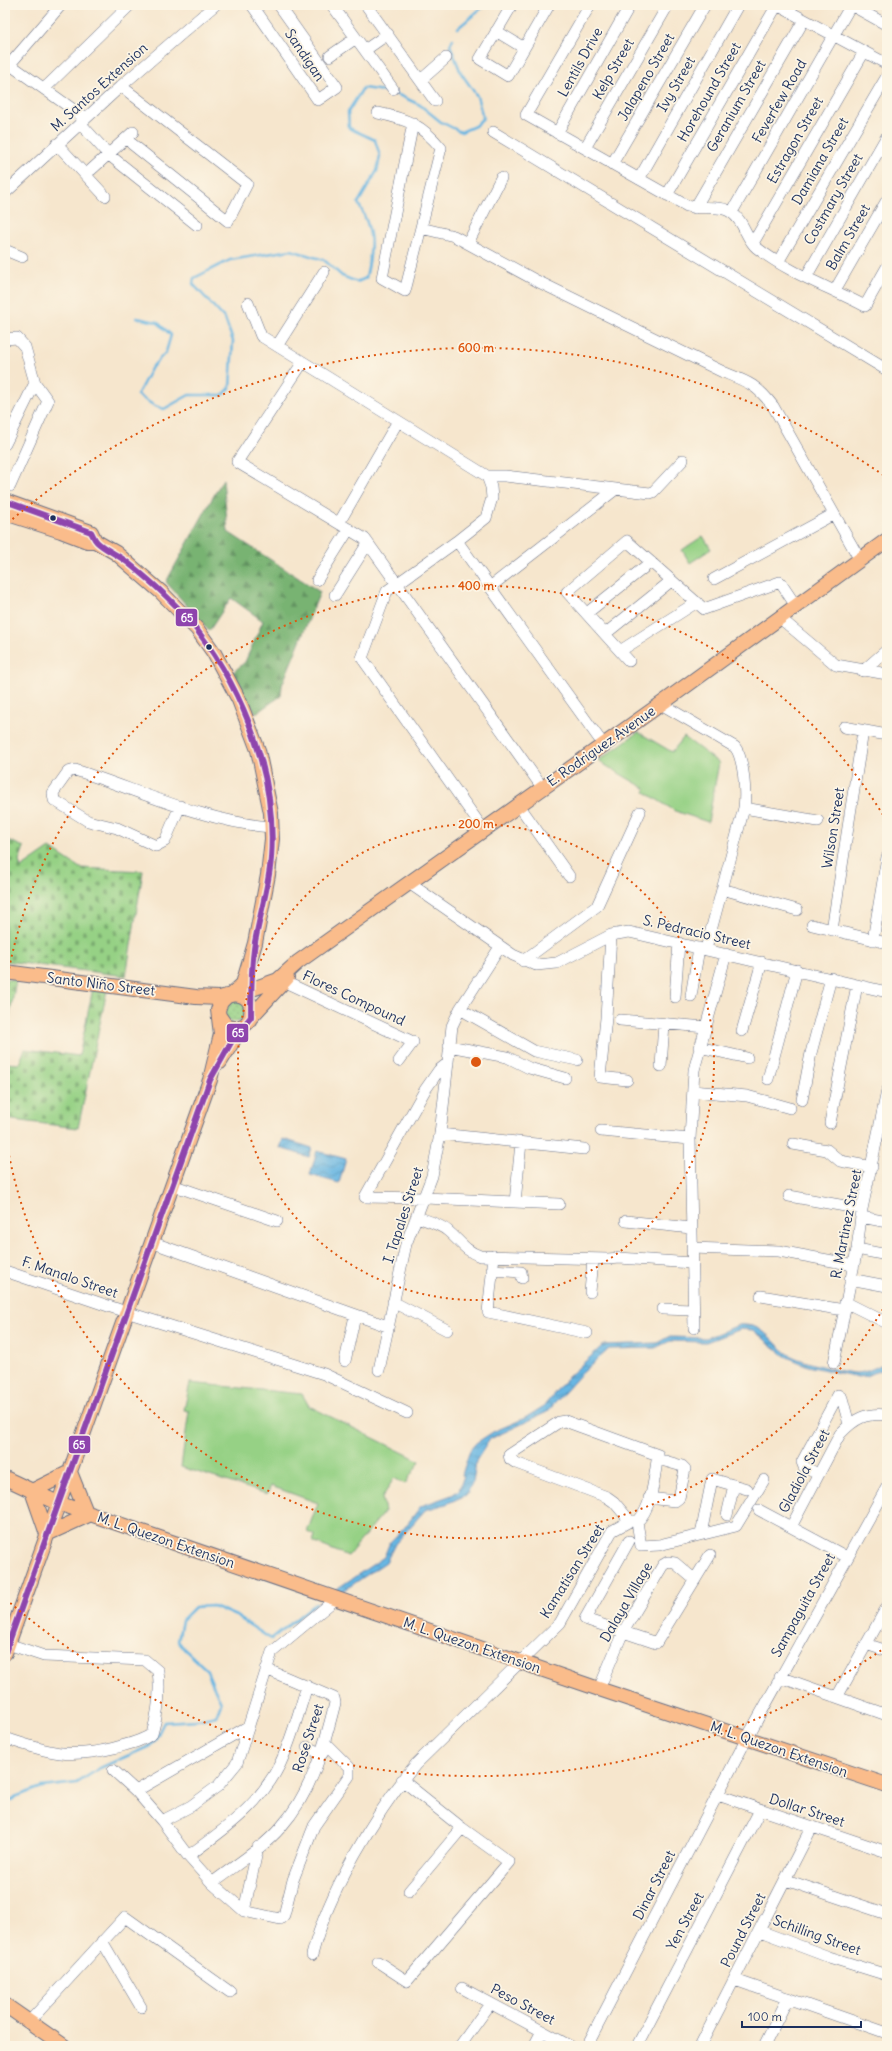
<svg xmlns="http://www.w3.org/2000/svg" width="892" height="2051" viewBox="0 0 892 2051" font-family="Delius,sans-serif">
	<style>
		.grass { fill: #96d185; stroke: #588072 }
		.forest { fill: url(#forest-firs); stroke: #4a7168 }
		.cemetery { fill: url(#cemetery-stones); stroke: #588072 }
		.park { fill: url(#park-dots); stroke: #588072 }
		.water { fill: url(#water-waves); stroke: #4272a0 }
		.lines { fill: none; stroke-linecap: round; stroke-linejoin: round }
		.stream { stroke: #68b6e2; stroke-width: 2.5 }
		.minor-casing { stroke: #686f85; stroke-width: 12 }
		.major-casing { stroke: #686f85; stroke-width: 16 }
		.minor { stroke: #fff; stroke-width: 11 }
		.major { stroke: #fabc8b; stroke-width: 14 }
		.bus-1-casing { stroke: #fcf5e5; stroke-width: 9 }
		.bus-1 { stroke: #8e44ad; stroke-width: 6 }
		.ring { fill: none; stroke: #de5710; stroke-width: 2; stroke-dasharray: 2 4 }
		.bus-dot { fill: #1b2f5e; stroke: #fcf5e5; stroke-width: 1.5 }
		.labels { text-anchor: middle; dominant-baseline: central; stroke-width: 3.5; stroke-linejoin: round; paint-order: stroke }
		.street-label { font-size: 14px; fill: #1b2f5e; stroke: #fcf5e5 }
		.centre { fill: #de5710; stroke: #fcf5e5; stroke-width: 2 }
		.ring-label { font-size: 12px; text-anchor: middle; font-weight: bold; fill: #de5710; stroke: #fcf5e5; stroke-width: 3.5; stroke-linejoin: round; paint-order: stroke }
		.line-badge { stroke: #fcf5e5; stroke-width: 1.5 }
		.badge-label { font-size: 11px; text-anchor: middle; font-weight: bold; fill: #fff }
	</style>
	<defs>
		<pattern id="forest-firs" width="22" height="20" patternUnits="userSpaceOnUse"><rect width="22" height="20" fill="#78b372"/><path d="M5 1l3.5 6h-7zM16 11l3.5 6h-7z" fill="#629261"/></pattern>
		<pattern id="cemetery-stones" width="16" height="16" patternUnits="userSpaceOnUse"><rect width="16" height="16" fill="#96d185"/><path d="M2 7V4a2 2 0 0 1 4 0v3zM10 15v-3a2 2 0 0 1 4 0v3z" fill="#7aaa70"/></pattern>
		<pattern id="park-dots" width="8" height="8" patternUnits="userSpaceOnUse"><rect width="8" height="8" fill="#96d185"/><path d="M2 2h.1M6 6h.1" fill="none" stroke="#7aaa70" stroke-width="1.8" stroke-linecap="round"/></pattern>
		<pattern id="water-waves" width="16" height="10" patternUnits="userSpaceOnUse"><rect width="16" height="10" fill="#68b6e2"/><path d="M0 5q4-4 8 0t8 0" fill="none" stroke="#5594ba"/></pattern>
	</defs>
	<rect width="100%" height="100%" fill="#fcf5e5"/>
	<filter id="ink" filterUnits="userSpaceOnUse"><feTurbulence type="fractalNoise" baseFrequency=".025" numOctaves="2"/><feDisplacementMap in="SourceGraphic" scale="8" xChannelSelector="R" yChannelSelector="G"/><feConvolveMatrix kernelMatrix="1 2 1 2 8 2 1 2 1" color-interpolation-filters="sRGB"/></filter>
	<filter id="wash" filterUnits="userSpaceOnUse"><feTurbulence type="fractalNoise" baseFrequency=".012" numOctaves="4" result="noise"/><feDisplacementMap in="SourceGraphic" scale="16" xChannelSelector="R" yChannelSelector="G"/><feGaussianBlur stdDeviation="0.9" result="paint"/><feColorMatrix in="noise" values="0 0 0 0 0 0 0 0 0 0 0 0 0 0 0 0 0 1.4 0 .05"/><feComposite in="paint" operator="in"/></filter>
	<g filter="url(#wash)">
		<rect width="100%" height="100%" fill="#f6e6cd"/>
		<path class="grass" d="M703,536L711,549L690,563L682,550Z
			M638,732L672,752L684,737L719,763L708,822L675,811L645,792L646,789L598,761Z
			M190,1383L302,1394L309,1406L420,1461L405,1484L394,1478L382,1498L385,1511L348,1556L313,1542L315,1535L307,1532L318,1503L271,1486L267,1494L181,1467L189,1411L184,1410Z"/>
		<path class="forest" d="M223,479L228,532L320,592L282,685L281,696L256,713L231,674L245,662L263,621L231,598L209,631L166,582Z"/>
		<path class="cemetery" d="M5,839L24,847L19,861L21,868L50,848L80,868L143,871L126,976L5,961Z
			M5,979L16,980L5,1043Z
			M93,988L107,990L78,1128L5,1119V1063L19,1064L25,1049L79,1056Z"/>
		<path class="park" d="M235,1000L245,1005L243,1019L233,1022L226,1017L224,1009L227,1003Z"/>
		<path class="water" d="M283,1139L312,1148L309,1157L280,1148Z
			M317,1151L346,1159L339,1183L310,1175Z
			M739,1325C765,1323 771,1343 790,1355C798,1361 848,1374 858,1373C868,1372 878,1366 887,1362V1367L867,1376L858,1377L808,1366L785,1356L753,1330L741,1329L706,1342L670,1341L655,1348L609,1349L580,1375L547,1412L490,1439L476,1461L473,1482L466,1495L446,1504L425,1510L395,1544L386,1562L343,1591L335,1590L384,1557L390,1542L405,1527L421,1506L452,1495L459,1490L464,1476L462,1475L470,1450L476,1443L493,1432L525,1418L544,1406L566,1379L601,1347L605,1345L657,1343L668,1337L706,1338Z"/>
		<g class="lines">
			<path class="stream" d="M458,28L484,6
				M137,318L157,322L171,335L166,352L152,367L137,395L155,406L164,409L189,395H223L230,388L233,341L225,319L193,284L194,278L230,260L291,250L324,260L342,276L357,282L366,278C373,247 374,231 358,203L377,171L380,156L375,140L349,128L348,112L363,88L391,92L403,97L420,105L441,122L461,132L475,126L483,118L477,96L461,73L450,45L453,39
				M5,1806L15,1797L42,1787L77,1783L100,1768L150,1746L154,1742L164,1722L198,1720L216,1716L221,1703L206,1669L184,1649L178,1641L182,1620L195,1607L213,1606L236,1616L271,1639L316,1603"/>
		</g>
	</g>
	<g filter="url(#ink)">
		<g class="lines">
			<defs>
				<path id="minor" d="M252,5L318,100L337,87L279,5
					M332,5L393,89
					M366,5L435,101
					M512,5L480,59L508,76L549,5
					M590,5L526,115L687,206C700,210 721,204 732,213C744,221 746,239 757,248C789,273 829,287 865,306L887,267
					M777,5L887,64
					M851,5L887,25
					M496,31L524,48
					M365,50L388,34
					M330,56L356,38
					M5,61L85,118
					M10,64L61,5
					M421,80L446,58
					M121,86L247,184L228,221L132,144
					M44,89L130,5
					M378,113C407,119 422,125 441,148L405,291L382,278L413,123
					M80,123L108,154L197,225
					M493,132L887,370
					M557,133L630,5
					M57,144L105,196
					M585,148L668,5
					M612,164L705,5
					M91,170L133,132
					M639,179L738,5
					M5,193L121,86L215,5
					M667,195L777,5
					M695,208L804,20
					M732,212L851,5
					M421,228L454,236L537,281L723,372C748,382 756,384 773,406L860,560
					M468,243L501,178
					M753,243L864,52
					M5,250L22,257
					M778,262L887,76
					M806,277L887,136
					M835,290L887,200
					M248,303L261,336L487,476L491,487L492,498L486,518L457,541L387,591L362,658L483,829
					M5,339L17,338L25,347L35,383L48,401L10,486
					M277,346L324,272
					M303,362L237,462L365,539L542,787
					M5,444L35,383
					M487,476H505L650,493L653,492L683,460
					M339,523L398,421
					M457,541L603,744
					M714,579L834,514
					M317,580L349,529
					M490,587L616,489
					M335,595L368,543
					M587,613L651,562
					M780,618L836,665L887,674
					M605,634L671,581
					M620,651L697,602
					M629,661L567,592L627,541L704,609L780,582L796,606
					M863,671L887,650
					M661,704L735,747C744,759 746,792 744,808L706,949
					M844,727L887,735
					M518,804L569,876
					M180,806L165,841L156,846L117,828L88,821L54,800L53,793L68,772L75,770C138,790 205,822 271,827
					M744,808L818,821
					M409,883L513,955L536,965L557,963L611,935L629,932L887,992
					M722,889L797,910
					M812,925L887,943
					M832,930L863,731
					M611,935L606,1018L600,1077L627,1080
					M873,940L887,857
					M523,961L597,906L640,812
					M283,981L413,1042L399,1061
					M691,996L699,948
					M675,997L679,943
					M460,1009L534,1051L577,1060
					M620,1020L706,1027
					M742,1031L762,962
					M449,1046L507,1057L529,1068L565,1078
					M699,1047L747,1058
					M448,1063L439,1070L425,1090L365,1197L425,1198L559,1204
					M661,1066L664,1024
					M768,1079L797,970
					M693,1091L747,1096L790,1108
					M802,1100L811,1053L831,978
					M830,1123L857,985
					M601,1131L690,1139
					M440,1134L584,1149
					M793,1144L827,1150L840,1161L872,1167
					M172,1185L277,1221
					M789,1196L862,1209
					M515,1202L521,1143
					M417,1217C428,1221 440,1224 448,1231C460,1241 465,1251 480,1256L608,1259L619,1258L692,1263
					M862,1217L887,1222
					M626,1221L691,1228
					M151,1242L387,1326
					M692,1248L779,1251L854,1265
					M857,1249L887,1255
					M494,1256L488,1312L587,1333
					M492,1270L521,1272L522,1278
					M5,1271L126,1312L324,1374L407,1413
					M850,1279L887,1286
					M590,1292L593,1259
					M761,1296L844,1310
					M393,1302L447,1330
					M845,1302L887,1323
					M663,1309L693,1310
					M694,1328L690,1139L694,1070L726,954
					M345,1361L355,1316
					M834,1363L857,1249L862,1209L887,1091
					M379,1370L406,1244L432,1176L440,1134L452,1026L460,1009L500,947
					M818,1474L804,1467L802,1462L838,1395L842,1398L849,1424
					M649,1498L675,1501L679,1498L685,1469L682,1466L665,1461
					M759,1510L847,1557
					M727,1515L734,1485
					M637,1522L641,1546L659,1545L736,1526L764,1480
					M791,1527L840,1434C855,1418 865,1413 887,1415
					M701,1534L712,1479L747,1489
					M629,1541L585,1619L656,1643L710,1555
					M866,1644L887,1651
					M780,1677L887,1715
					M599,1689L623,1632L663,1565L668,1562L675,1563L695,1580
					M837,1697L887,1607
					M5,1738C49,1753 68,1759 114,1748C128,1744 140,1742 152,1734C158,1713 161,1693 158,1671L145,1660L44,1656L8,1644
					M307,1747L322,1754
					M113,1770L136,1791L162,1821L188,1856L212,1883L244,1911L280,1919L284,1915L293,1880L314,1826L349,1776V1767L325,1743
					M136,1791L249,1726
					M718,1795L887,1852
					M162,1821L191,1806L218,1786L237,1763L272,1652L337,1598
					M188,1856C224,1830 260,1805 280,1764C292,1739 299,1711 307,1686
					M786,1880L887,1914
					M212,1883C234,1866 262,1849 281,1827C312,1792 324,1747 335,1703L334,1698L266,1669
					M409,1891L462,1828
					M244,1911L258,1847
					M760,1931L829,1957L887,1975
					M102,1941L141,2007
					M312,1955C328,1893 375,1813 416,1764L560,1623L612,1531L630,1521L637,1522C653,1507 654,1476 658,1455L565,1421L559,1422L509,1455L510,1459L516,1463L607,1497L614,1502L630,1521
					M378,1962L407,1981L509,1862L462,1828L402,1780
					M735,1980L887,2033
					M462,1988L570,2046
					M28,2023L125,1917L230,1992
					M460,2046L490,2004
					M534,2046L542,2031
					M587,2046L747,1738L887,1487
					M637,2046L760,1810
					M700,2046L812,1827
					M764,2046L788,1998"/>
				<path id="major" d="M5,501L91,532L95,541
					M5,513L61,531L87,541H95L116,553L161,592L197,629L214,653L239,700L258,750L271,813L272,839L268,875L255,943L243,984L232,994
					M5,972L196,997L219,998L227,996
					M238,994L278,980L298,962L661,704L887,540
					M251,1017L287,978
					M220,1062L242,1026
					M70,1472L86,1512
					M5,1478L58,1503L599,1689L887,1785
					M32,1491L47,1534
					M32,1491L70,1472
					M47,1534L91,1514
					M5,1653L210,1080L221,1034L218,1010L221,1002L227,996C261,985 258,1039 226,1026L219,1016
					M5,2005L64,2046"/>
			</defs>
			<use href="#minor" class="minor-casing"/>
			<use href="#major" class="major-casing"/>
			<use href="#minor" class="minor"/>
			<use href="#major" class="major"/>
			<defs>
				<path id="bus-1" d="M5,501L91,532C93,535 94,539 97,542C104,549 118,555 127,562C152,582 177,604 197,630C245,694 277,777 271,858C269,886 260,914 255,942C251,967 251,992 251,1017L233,1039L210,1080L5,1653"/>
			</defs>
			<use href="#bus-1" class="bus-1-casing"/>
			<use href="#bus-1" class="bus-1"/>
		</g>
	</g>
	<g class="ring">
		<circle cx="476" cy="1062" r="238"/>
		<path d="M886 1304A476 476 0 0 1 5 1132M5 992A476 476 0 0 1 886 820"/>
		<path d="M886 1647A714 714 0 0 1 8 1601M8 523A714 714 0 0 1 886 477"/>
	</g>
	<g class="bus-dot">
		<circle cx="53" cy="518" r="3.5"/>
		<circle cx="209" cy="647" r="3.5"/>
	</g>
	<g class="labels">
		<g class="street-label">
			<text transform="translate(305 55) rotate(56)">Sandigan</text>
			<text transform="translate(580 62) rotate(-61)">Lentils Drive</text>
			<text transform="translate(613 69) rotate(-60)">Kelp Street</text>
			<text transform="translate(646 77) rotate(-60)">Jalapeno Street</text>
			<text transform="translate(676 84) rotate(-60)">Ivy Street</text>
			<text transform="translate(99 87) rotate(-42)">M. Santos Extension</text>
			<text transform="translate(709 92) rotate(-60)">Horehound Street</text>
			<text transform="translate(779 101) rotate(-60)">Feverfew Road</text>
			<text transform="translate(736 106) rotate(-60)">Geranium Street</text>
			<text transform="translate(795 140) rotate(-60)">Estragon Street</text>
			<text transform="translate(820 161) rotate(-60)">Damiana Street</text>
			<text transform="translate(833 199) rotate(-60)">Costmary Street</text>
			<text transform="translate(848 237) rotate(-60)">Balm Street</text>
			<text transform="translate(601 746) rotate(-35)">E. Rodriguez Avenue</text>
			<text transform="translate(833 828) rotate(-81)">Wilson Street</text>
			<text transform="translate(697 932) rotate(13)">S. Pedracio Street</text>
			<text transform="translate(101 984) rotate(7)">Santo Niño Street</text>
			<text transform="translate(354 998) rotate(25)">Flores Compound</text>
			<text transform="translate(403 1215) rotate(-72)">I. Tapales Street</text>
			<text transform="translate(846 1224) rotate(-79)">R. Martinez Street</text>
			<text transform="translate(70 1277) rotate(19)">F. Manalo Street</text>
			<text transform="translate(804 1471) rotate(-62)">Gladiola Street</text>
			<text transform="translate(166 1540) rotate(19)">M. L. Quezon Extension</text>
			<text transform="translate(572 1571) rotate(-58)">Kamatisan Street</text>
			<text transform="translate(626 1602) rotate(-60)">Dalaya Village</text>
			<text transform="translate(803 1605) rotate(-61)">Sampaguita Street</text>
			<text transform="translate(472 1645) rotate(19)">M. L. Quezon Extension</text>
			<text transform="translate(308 1738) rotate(-72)">Rose Street</text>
			<text transform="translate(779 1749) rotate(19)">M. L. Quezon Extension</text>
			<text transform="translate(807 1810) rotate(18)">Dollar Street</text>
			<text transform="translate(654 1885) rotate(-63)">Dinar Street</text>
			<text transform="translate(685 1921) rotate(-62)">Yen Street</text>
			<text transform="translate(743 1930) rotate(-63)">Pound Street</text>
			<text transform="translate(817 1935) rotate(20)">Schilling Street</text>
			<text transform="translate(523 2004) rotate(28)">Peso Street</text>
		</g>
	</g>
	<circle cx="476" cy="1062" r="6" class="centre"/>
	<g class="ring-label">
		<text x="476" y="352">600 m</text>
		<text x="476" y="590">400 m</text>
		<text x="476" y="828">200 m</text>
	</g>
	<g class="line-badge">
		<rect x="175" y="608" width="23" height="19" rx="4" fill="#8e44ad"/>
		<rect x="226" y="1023" width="23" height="20" rx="4" fill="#8e44ad"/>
		<rect x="68" y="1435" width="23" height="19" rx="4" fill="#8e44ad"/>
	</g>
	<g class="badge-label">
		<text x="187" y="622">65</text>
		<text x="238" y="1037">65</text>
		<text x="79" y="1449">65</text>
	</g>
	<rect width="892" height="2051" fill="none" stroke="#fcf5e5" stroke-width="20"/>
	<path d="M742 2021v6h119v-6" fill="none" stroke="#1b2f5e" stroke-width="2"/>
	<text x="748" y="2021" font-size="12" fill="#1b2f5e" stroke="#fcf5e5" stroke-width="3" paint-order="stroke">100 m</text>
</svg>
